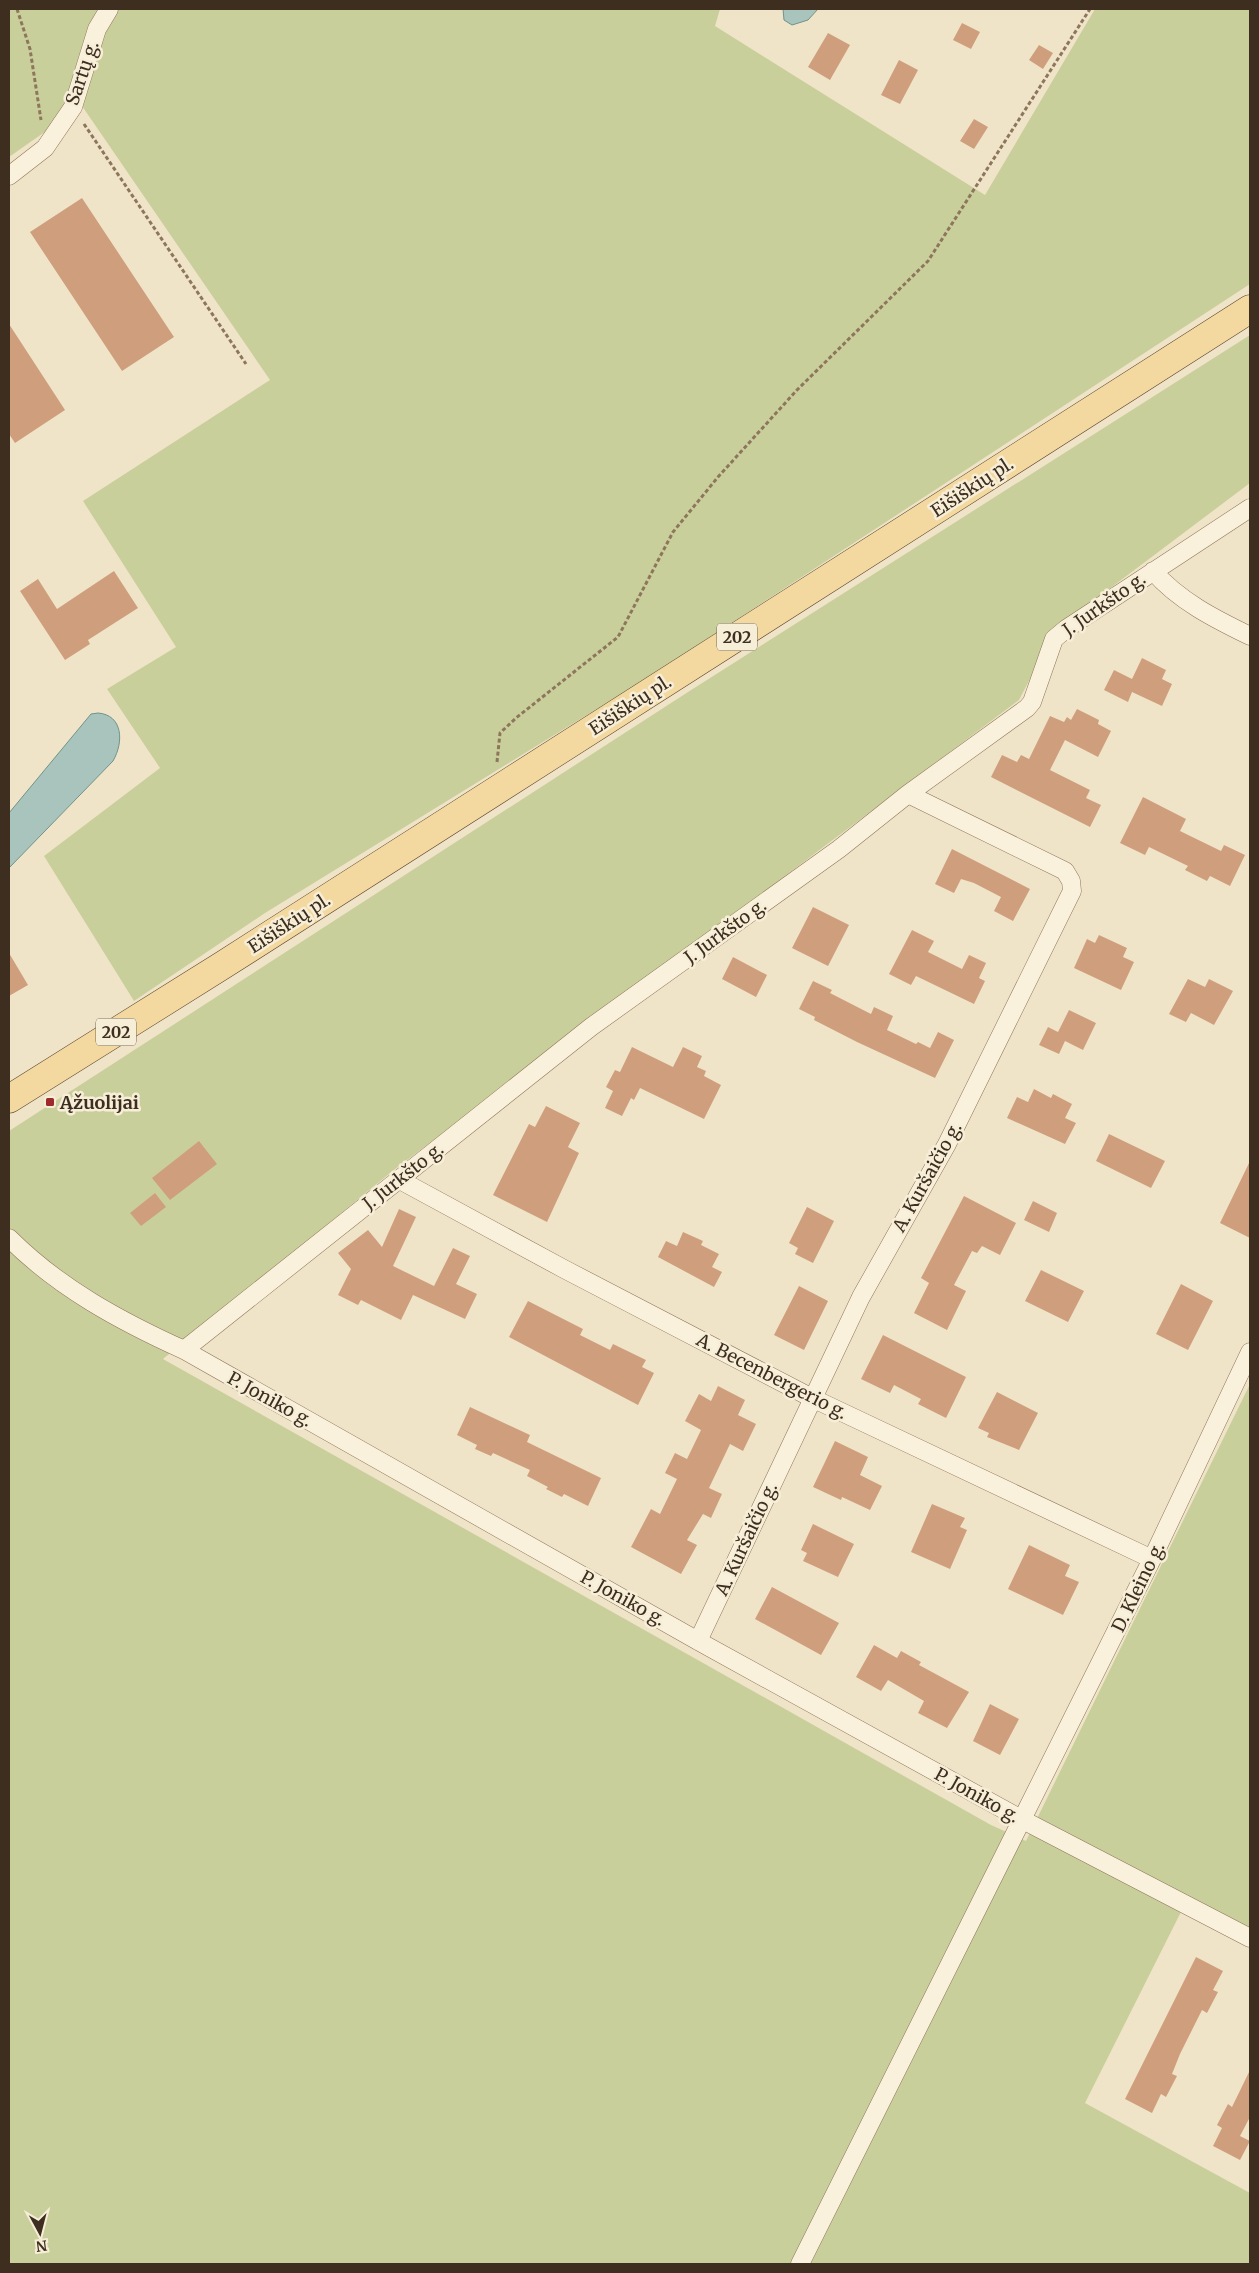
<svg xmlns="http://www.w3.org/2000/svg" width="1259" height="2273" viewBox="0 0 1259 2273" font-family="Merriweather,serif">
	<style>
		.green { fill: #c9cf9b }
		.water { fill: #a9c4bc; stroke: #6f938a }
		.building { fill: #cf9f7d }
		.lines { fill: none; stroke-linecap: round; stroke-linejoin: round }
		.minor-casing { stroke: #8d765c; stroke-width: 19 }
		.primary-casing { stroke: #5b4430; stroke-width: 29 }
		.path { stroke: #8d765c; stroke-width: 3; stroke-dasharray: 4 2.5; stroke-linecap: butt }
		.minor { stroke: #faf1dc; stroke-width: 18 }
		.primary { stroke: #f3d9a0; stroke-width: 28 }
		.poi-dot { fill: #9e2a2b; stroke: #f7eed8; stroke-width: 2 }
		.labels { text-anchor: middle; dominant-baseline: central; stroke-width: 5; stroke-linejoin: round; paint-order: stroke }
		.shield { fill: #f7eed8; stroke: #756857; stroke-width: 1 }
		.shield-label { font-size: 16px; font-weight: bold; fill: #3d2e20 }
		.street-label { font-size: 18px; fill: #3d2e20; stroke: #f7eed8 }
		.poi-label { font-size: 18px; font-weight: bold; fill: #3d2e20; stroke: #f7eed8; text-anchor: start }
	</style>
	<rect width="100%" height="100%" fill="#f0e4c8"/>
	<path class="green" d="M9,9H720L715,26L985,195L1095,9H1250V284L655,673L265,913L134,1001L44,856L160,768L107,689L176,647L83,501L270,380L82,106L9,157Z
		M1250,335V483L1056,629L1019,700L395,1169L163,1359L991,1825L1026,1841L1250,1384V1932L1187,1900L1085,2103L1250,2193V2264H9V1131L688,692Z"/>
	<path class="water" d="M783,9H818L808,20L792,25L784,20Z
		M98,713C123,715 124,742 113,761L9,868V813L91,714Z"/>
	<path class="building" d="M962,23L980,32L971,49L953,40Z
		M828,33L850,45L830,80L808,67Z
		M1039,45L1053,53L1043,69L1029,60Z
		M899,60L918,70L900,104L881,95Z
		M974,119L988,127L974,149L960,141Z
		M82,198L174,337L122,371L30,232Z
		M9,324L65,410L15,443L9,434Z
		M114,571L138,608L88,640L90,644L65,660L20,591L38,579L57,609Z
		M1142,658L1166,670L1162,679L1172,684L1162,706L1132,692L1128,702L1104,690L1114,670L1132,679Z
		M1077,709L1099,720L1098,724L1111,731L1098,757L1065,740L1050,770L1090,790L1086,798L1101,805L1090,827L991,777L1002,755L1017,762L1021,755L1029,759L1050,716L1064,722L1067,717L1071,720Z
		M1143,797L1186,819L1180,831L1221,851L1224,845L1245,855L1230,886L1210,876L1207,881L1185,870L1188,866L1149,847L1145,855L1120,843Z
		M952,849L1030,889L1013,921L994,911L1001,897L974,883L961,879L954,893L935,884Z
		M813,907L849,925L828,966L792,948Z
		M912,930L934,941L928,952L962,969L969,955L986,963L979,978L985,981L974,1004L916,976L911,985L889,974Z
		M1099,935L1127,948L1123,957L1134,962L1121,990L1074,968L1087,939L1095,943Z
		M9,953L28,985L9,996Z
		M733,957L767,975L756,997L722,979Z
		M1188,979L1205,987L1209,979L1233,991L1214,1025L1191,1013L1186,1022L1169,1014Z
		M813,981L832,990L830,993L871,1014L874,1007L893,1016L887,1030L916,1044L918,1042L930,1048L938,1032L954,1040L935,1078L857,1042L814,1020L815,1017L799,1009Z
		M1069,1010L1096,1023L1083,1050L1065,1041L1059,1054L1039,1045L1048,1027L1058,1032Z
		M632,1047L673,1067L683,1047L702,1056L697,1067L706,1071L704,1076L721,1085L704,1119L640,1088L634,1100L631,1098L622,1116L605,1108L613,1091L606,1087L615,1070L620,1072Z
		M1034,1089L1051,1098L1053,1094L1072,1104L1065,1118L1076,1123L1065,1144L1007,1118L1017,1097L1028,1102Z
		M546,1106L580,1123L568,1147L579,1153L547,1222L493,1195L529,1124L535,1127Z
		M1109,1134L1165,1161L1151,1188L1096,1161Z
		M199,1141L217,1164L170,1200L152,1178Z
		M1250,1161V1238L1220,1223Z
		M155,1193L166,1207L141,1226L130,1213Z
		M964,1196L1016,1223L1000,1255L982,1246L977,1253L972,1251L954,1285L966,1291L947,1330L914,1313L929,1283L921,1278Z
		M1033,1201L1057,1213L1049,1232L1024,1220Z
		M807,1207L834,1221L813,1263L795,1254L798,1248L789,1243Z
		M399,1209L416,1217L393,1266L434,1286L453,1248L470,1256L456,1284L477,1294L465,1319L413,1295L401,1320L361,1300L358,1305L338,1295L351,1269L338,1253L368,1230L382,1247Z
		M683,1232L703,1241L701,1245L719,1254L712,1267L722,1272L714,1287L658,1257L666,1241L677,1246Z
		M1041,1270L1084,1291L1068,1322L1025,1301Z
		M1181,1284L1213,1301L1188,1350L1156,1334Z
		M799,1286L828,1301L804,1350L774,1335Z
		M528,1301L583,1329L580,1335L610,1350L613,1344L646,1360L642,1367L654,1373L638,1405L509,1337Z
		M883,1335L966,1377L946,1418L918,1404L921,1399L894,1385L890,1393L861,1379Z
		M718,1386L745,1400L738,1415L756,1424L743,1451L730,1444L709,1488L722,1494L711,1518L703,1514L687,1540L697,1545L681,1574L631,1547L651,1509L660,1514L677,1479L665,1473L675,1453L687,1459L701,1430L685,1421L699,1394L711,1401Z
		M997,1392L1038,1413L1019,1450L987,1437L989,1433L978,1428Z
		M470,1407L530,1435L527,1442L601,1478L588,1506L564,1494L562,1497L546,1489L548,1487L527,1476L530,1470L493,1453L491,1456L475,1449L477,1445L457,1435Z
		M835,1441L868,1457L860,1475L882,1486L870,1510L842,1497L841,1500L813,1487Z
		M932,1504L965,1518L960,1527L967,1530L950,1569L911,1552Z
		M813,1524L854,1544L838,1577L803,1561L807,1553L801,1550Z
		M1029,1545L1070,1565L1065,1576L1079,1582L1063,1615L1008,1589Z
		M772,1587L839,1623L821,1655L755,1619Z
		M874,1645L897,1658L901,1651L921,1662L919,1665L969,1692L947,1728L918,1713L924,1701L888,1680L881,1691L856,1677Z
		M990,1704L1019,1719L1000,1755L973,1741Z
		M1196,1957L1223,1971L1213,1990L1218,1992L1207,2013L1202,2010L1180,2054L1172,2074L1177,2076L1166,2097L1161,2094L1152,2113L1125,2099Z
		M1250,2070V2117L1240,2136L1250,2141L1240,2160L1213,2146L1222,2128L1217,2125L1228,2104L1232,2107Z"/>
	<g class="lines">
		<defs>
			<path id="minor" d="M9,176L45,148L73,107L97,29L109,9
				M1153,571C1179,601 1215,619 1250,636
				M398,1179L564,1269L812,1398L1152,1559
				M9,1238C59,1288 120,1321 184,1350L698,1641L1021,1819L1250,1938
				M184,1350L591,1027L839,849L908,794L1027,708L1032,702L1054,639L1066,629L1250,508
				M698,1641L861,1297L947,1144L1072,891L1071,881L1065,871L908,794
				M800,2264L1152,1559L1250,1352"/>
			<path id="primary" d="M9,1099L223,965L1250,309"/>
		</defs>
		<use href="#minor" class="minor-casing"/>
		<use href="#primary" class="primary-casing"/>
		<path class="path" d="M17,9L30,49L41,120
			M84,124L246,364
			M497,762L500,733L516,718L618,637L673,532L718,477L797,390L928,261L1090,9"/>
		<use href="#minor" class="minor"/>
		<use href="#primary" class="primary"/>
	</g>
	<rect class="poi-dot" x="45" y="1097" width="10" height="10" rx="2.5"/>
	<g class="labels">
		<g class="shield">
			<rect x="717" y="623.5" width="40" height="27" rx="4"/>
			<rect x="96" y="1018.5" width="40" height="27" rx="4"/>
		</g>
		<g class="shield-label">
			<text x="737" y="637">202</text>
			<text x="116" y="1032">202</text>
		</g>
		<g class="street-label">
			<text transform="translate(82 73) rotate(-71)">Sartų g.</text>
			<text transform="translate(972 487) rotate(-33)">Eišiškių pl.</text>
			<text transform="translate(1104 604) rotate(-35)">J. Jurkšto g.</text>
			<text transform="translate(630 705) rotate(-33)">Eišiškių pl.</text>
			<text transform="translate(289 923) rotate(-33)">Eišiškių pl.</text>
			<text transform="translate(725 931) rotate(-36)">J. Jurkšto g.</text>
			<text transform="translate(403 1176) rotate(-38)">J. Jurkšto g.</text>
			<text transform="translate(927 1177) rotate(-61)">A. Kuršaičio g.</text>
			<text transform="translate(772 1376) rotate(27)">A. Becenbergerio g.</text>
			<text transform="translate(270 1399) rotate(29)">P. Joniko g.</text>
			<text transform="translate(746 1539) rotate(-65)">A. Kuršaičio g.</text>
			<text transform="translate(1138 1587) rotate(-64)">D. Kleino g.</text>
			<text transform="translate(623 1598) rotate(29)">P. Joniko g.</text>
			<text transform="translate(977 1795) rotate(29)">P. Joniko g.</text>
		</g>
		<g class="poi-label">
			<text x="60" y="1102">Ąžuolijai</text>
		</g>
	</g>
	<rect width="1259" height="2273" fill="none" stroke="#3d2e20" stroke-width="20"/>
	<g transform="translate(40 2233) rotate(173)" stroke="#f7eed8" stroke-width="4" paint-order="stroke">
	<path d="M0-4L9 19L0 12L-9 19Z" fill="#3d2e20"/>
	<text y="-8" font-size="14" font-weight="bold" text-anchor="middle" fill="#3d2e20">N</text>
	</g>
</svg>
